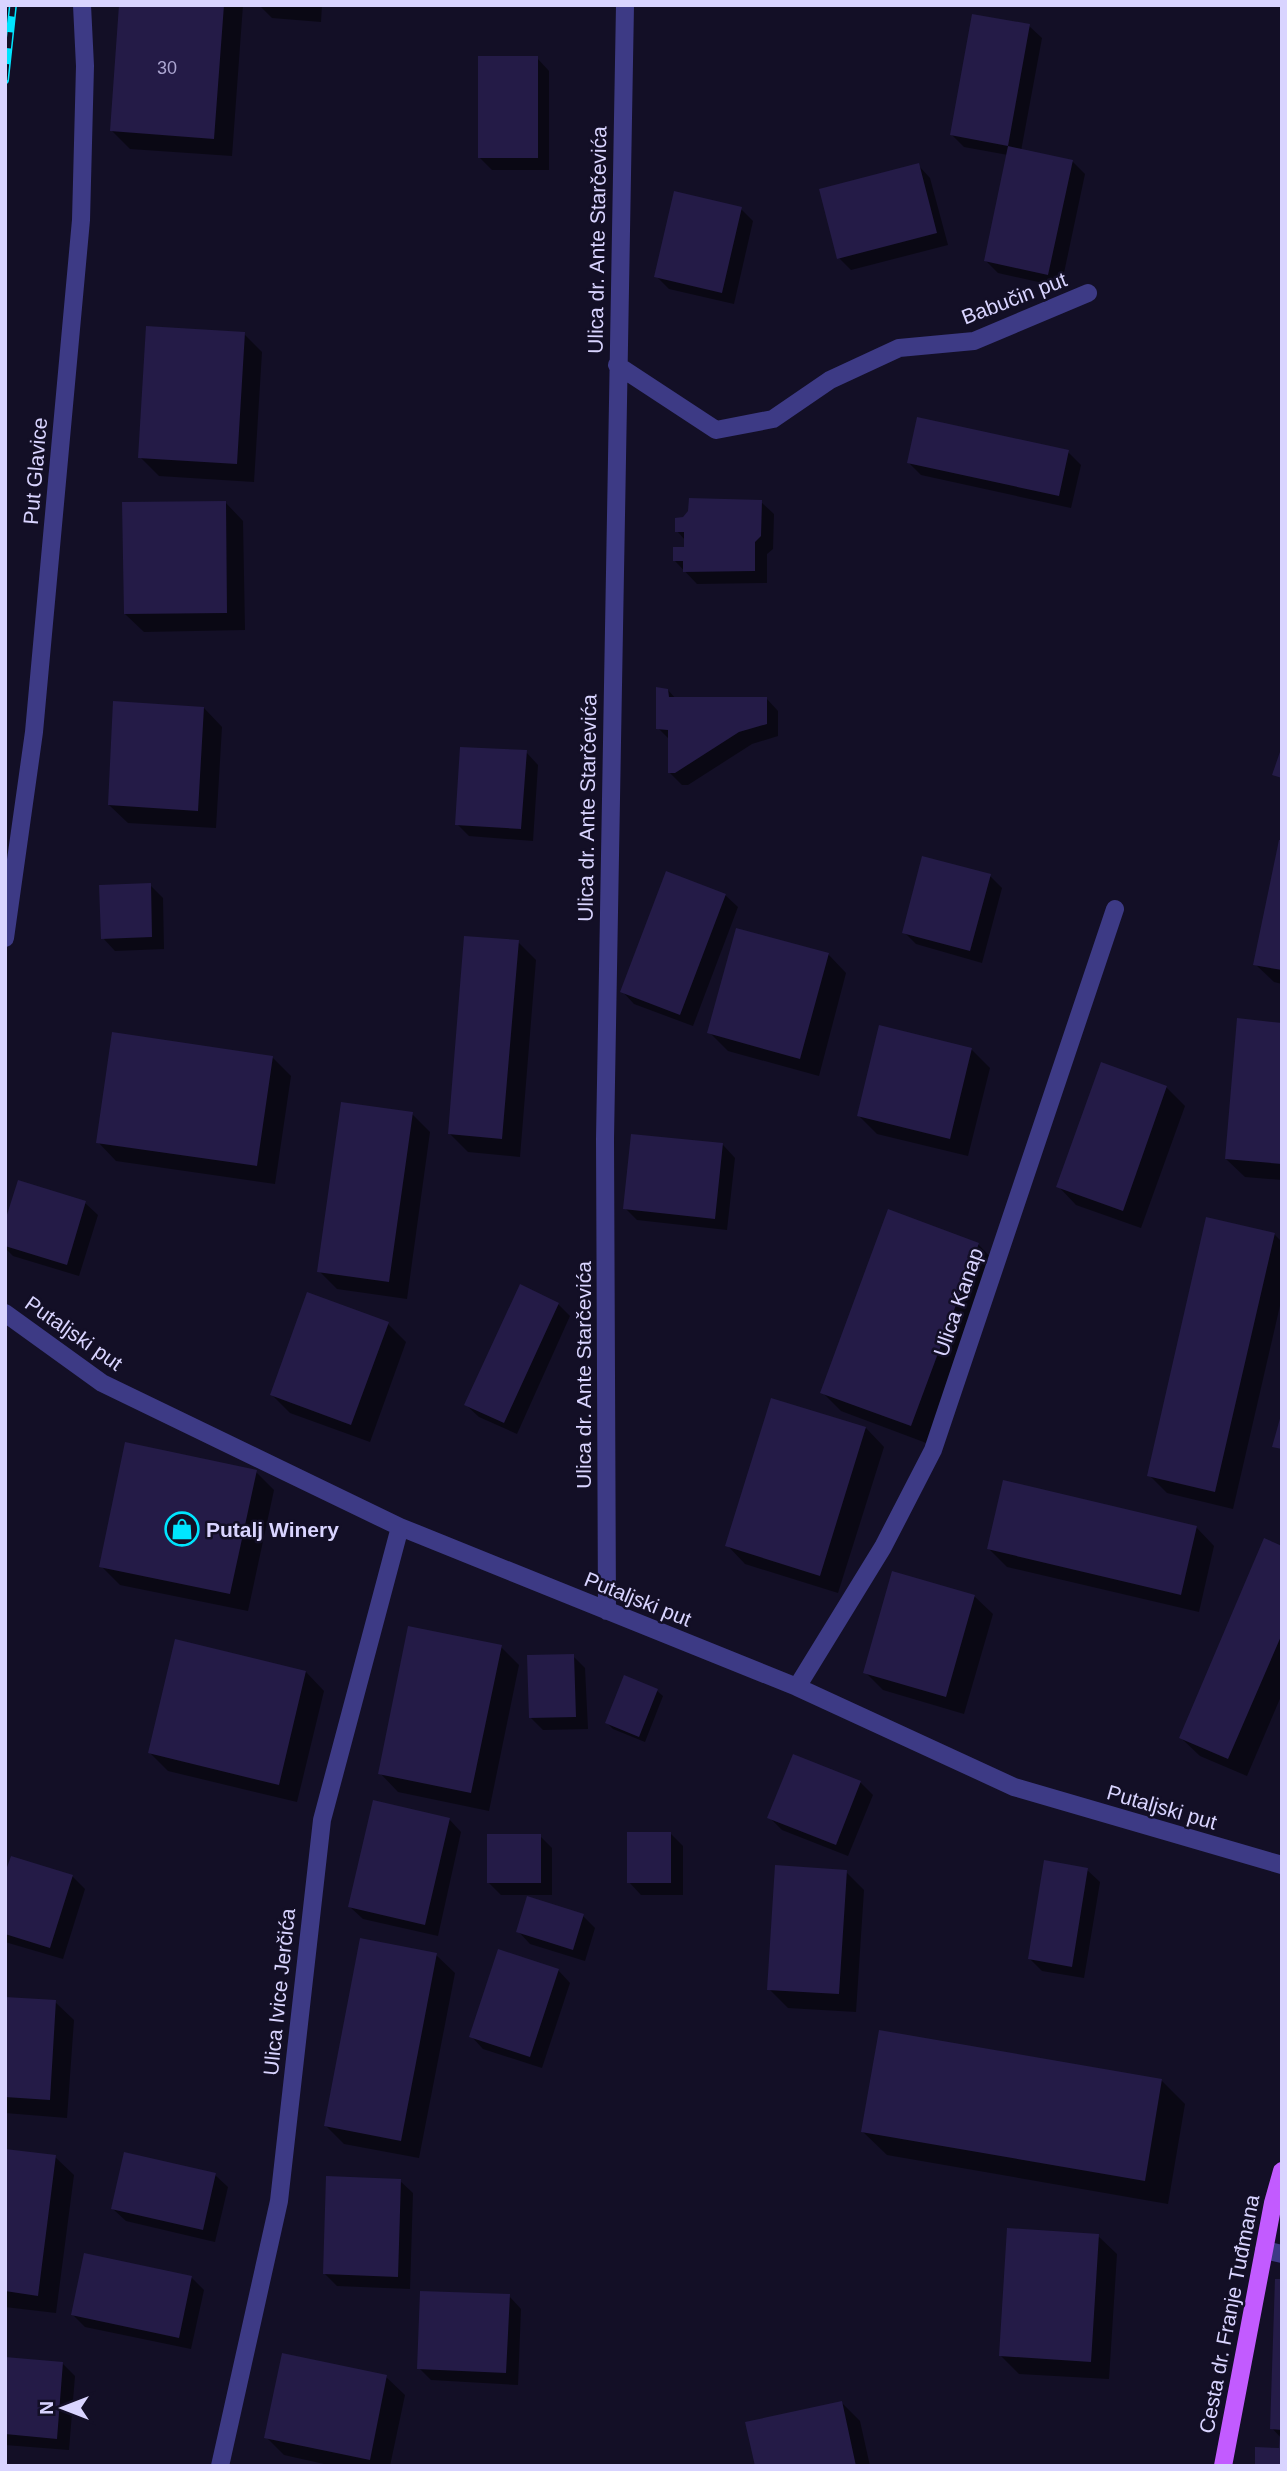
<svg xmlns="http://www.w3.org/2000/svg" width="1287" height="2471" viewBox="0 0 1287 2471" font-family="Helvetica,sans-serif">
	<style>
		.shadow { fill: #0007 }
		.building { fill: #241b47 }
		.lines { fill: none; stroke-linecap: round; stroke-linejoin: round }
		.minor { stroke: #3d3a85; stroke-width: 18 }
		.major { stroke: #c25bff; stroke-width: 18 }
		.rail-casing { stroke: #00e5ff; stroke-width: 8 }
		.rail { stroke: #130f26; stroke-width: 5; stroke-dasharray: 16; stroke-linecap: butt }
		.labels { text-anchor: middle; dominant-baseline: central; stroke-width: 5; stroke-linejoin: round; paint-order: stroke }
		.number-label { font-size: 18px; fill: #aca6d1 }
		.street-label { font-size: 21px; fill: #d9d4ff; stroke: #130f26 }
		.poi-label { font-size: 21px; font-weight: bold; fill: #d9d4ff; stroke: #130f26; text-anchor: start }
	</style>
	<rect width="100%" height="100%" fill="#130f26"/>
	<path class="shadow" d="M120,5H243L232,156L130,149L112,131Z
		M259,5H322L321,22L272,18Z
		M1029,26L1042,38L1021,151L1073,162L1085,174L1061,287L998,273L986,261L1008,155L964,147L952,135Z
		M537,58L549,71V170H492L480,158Z
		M918,165L930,178L948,245L851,270L839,258Z
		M741,209L753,221L734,304L669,289L656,276Z
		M244,334L262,352L254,482L159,476L140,457Z
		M1068,452L1081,465L1071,508L921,475L909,463Z
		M225,502L243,521L245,630L144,632L125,614Z
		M761,502L774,514L773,549L767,554V583L697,584L675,561L685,548V540L677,531L690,511Z
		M668,690L676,699L766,698L778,711V736L752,744L688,785H682L670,773V740L658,728Z
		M204,708L222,727L216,828L128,823L109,805Z
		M526,752L538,765L533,841L469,836L457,824Z
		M1282,842V984L1274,982L1255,964Z
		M990,876L1002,888L982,963L916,944L904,932Z
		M150,885L163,898L164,949L115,951L103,938Z
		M725,895L738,907L693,1026L634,1004L622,991Z
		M518,942L536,960L520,1157L468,1152L450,1134Z
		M828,954L846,973L819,1076L728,1051L709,1032Z
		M1282,1024V1180L1245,1177L1226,1159Z
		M971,1049L990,1068L968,1156L877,1134L859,1116Z
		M273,1058L291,1076L275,1184L116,1161L98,1142Z
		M1166,1087L1185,1106L1141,1228L1076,1205L1058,1186Z
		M412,1114L430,1132L407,1299L337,1289L319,1271Z
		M723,1145L735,1158L727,1230L637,1220L625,1208Z
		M85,1203L98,1215L79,1276L13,1256L5,1248V1227Z
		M1274,1234L1282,1242V1297L1233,1509L1167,1493L1149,1475Z
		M978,1244L996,1263L929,1444L841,1411L822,1392Z
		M558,1304L570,1316L517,1434L479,1417L466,1405Z
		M388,1324L406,1342L370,1442L290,1413L272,1395Z
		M866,1428L884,1447L838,1593L745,1564L727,1545Z
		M256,1472L274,1490L248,1611L120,1585L101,1566Z
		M1196,1527L1214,1546L1199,1612L1007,1567L989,1549Z
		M1282,1547V1694L1247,1776L1200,1756L1181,1738Z
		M974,1596L993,1614L964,1714L883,1690L865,1672Z
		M501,1647L519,1665L489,1811L398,1792L380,1773Z
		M573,1656L585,1668L588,1729L543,1730L531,1718Z
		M306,1672L324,1691L297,1802L168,1771L150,1753Z
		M657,1691L663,1696L645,1742L613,1729L607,1723Z
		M860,1782L873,1795L848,1856L782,1830L769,1817Z
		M449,1819L461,1832L438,1936L363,1919L350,1907Z
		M671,1834L683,1846V1895H641L629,1882Z
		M540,1836L552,1848V1895H501L489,1883Z
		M1087,1870L1100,1882L1084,1978L1042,1971L1030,1959Z
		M846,1872L864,1890L856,2012L788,2008L769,1989Z
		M72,1876L85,1889L63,1959L5,1942V1879Z
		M583,1916L595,1928L585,1961L530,1944L518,1931Z
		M436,1955L455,1973L419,2158L344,2144L326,2126Z
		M558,1970L570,1983L542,2068L483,2049L471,2036Z
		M5,1999L55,2002L74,2020L67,2118L5,2113Z
		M1161,2080L1185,2104L1168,2204L887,2155L863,2132Z
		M5,2151L55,2157L74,2175L56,2313L5,2307Z
		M215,2175L228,2187L215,2242L126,2221L113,2209Z
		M400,2181L413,2193L410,2289L337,2286L324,2273Z
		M1098,2236L1117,2254L1109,2379L1019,2374L1000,2355Z
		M191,2277L204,2290L191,2349L85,2327L73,2315Z
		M1282,2281V2466L1281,2438L1272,2428Z
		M509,2296L521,2309L518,2385L431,2380L419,2368Z
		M5,2359L63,2364L75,2376L69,2450L5,2445Z
		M386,2377L405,2395L390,2466H333L284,2455L266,2437Z
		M842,2403L860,2421L870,2466H757Z"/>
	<path class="building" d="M119,5H224L214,139L110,131Z
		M972,14L1030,24L1008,146L950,135Z
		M478,56H538V158H478Z
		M1008,146L1073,160L1048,275L984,261Z
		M919,163L937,233L837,259L819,189Z
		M674,191L742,207L722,293L654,277Z
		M146,326L245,332L237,464L138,458Z
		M917,417L1069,450L1059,496L907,463Z
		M689,498L762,500L761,536L755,542V571L683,572V561H673V547H684V532H675V518L683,517L688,511Z
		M226,501L227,613L124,614L122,502Z
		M656,687L668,689L669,697H767V724L739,732L675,773H668V730L656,729Z
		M113,701L204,707L198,811L108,805Z
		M460,747L527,750L521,829L455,825Z
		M1281,749H1282V778L1272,775Z
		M1279,840H1282V970L1253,965Z
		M922,856L991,874L970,951L902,933Z
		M666,871L726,894L680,1015L620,992Z
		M151,883L152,937L101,939L99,885Z
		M736,928L829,953L800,1059L707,1033Z
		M464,936L519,940L502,1139L448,1134Z
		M1237,1018L1282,1023V1164L1225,1159Z
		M879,1025L972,1048L950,1139L857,1116Z
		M112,1032L273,1056L257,1166L96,1143Z
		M1101,1062L1167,1086L1123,1211L1056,1187Z
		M341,1102L413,1112L389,1282L317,1272Z
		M631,1134L723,1143L715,1219L623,1209Z
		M18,1180L86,1201L67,1265L5,1246V1221Z
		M888,1209L979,1243L911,1426L820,1393Z
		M1206,1217L1275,1233L1215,1492L1147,1476Z
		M520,1284L559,1303L504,1423L464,1405Z
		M307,1292L389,1322L351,1425L270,1395Z
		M771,1398L866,1427L820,1576L725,1546Z
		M1281,1415H1282V1449L1272,1447Z
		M125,1442L257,1470L230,1594L99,1567Z
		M1003,1480L1197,1526L1181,1595L987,1549Z
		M1264,1538L1282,1546V1634L1228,1759L1179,1738Z
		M892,1571L975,1595L946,1697L863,1673Z
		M408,1626L502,1645L471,1793L378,1774Z
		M175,1639L306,1671L279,1785L148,1753Z
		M574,1654L576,1717L529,1718L527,1655Z
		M624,1675L658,1689L639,1737L605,1723Z
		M793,1754L861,1781L836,1845L767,1818Z
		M373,1800L450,1818L425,1925L348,1907Z
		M627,1832H671V1883H627Z
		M487,1834H541V1883H487Z
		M11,1856L73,1875L50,1948L5,1934V1873Z
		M1044,1860L1088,1868L1072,1967L1028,1959Z
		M775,1865L847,1870L839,1994L767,1990Z
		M527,1896L584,1914L573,1950L516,1932Z
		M360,1938L437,1953L401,2141L324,2126Z
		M498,1949L559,1969L530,2057L469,2037Z
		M5,1997L56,2000L50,2100L5,2097Z
		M879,2030L1162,2079L1145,2181L861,2132Z
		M5,2149L56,2155L38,2296L5,2291Z
		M124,2152L216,2173L203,2230L111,2209Z
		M326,2176L401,2179L398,2277L323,2274Z
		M1007,2228L1099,2234L1091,2362L999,2356Z
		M84,2253L192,2276L179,2338L71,2315Z
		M1275,2279H1282V2430L1270,2429Z
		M420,2291L510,2294L506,2373L417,2369Z
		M282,2353L387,2375L370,2460L264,2438Z
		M5,2357L63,2362L57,2439L5,2434Z
		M842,2401L856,2466H755L745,2422Z
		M1280,2433L1282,2434V2466H1255V2447L1279,2448Z"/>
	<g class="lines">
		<path class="minor" d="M617,365L716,430L773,419L830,380L899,348L974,341L1088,293
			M5,938L34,732L81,220L85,66L82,5
			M5,1313L102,1383L400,1527L797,1687L1014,1787L1282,1865
			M607,1611L605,1139L625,5
			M797,1687L883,1547L933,1450L1115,909
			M1264,2250L1282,2254
			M220,2466L279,2201L322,1820L400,1527"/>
		<path class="major" d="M1223,2466L1273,2203L1282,2171"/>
		<defs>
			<path id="rail" d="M5,80L13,5"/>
		</defs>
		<use href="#rail" class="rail-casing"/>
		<use href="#rail" class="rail"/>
	</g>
	<defs>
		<symbol id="shop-ring" viewBox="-11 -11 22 22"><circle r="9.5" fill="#130f26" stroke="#00e5ff" stroke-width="1.5"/><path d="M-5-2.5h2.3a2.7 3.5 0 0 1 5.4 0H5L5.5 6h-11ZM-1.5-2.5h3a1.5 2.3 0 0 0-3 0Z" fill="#00e5ff"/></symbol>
	</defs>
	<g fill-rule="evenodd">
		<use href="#shop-ring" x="163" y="1510" width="38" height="38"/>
	</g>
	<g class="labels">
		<g class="number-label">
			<text x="167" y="68">30</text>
		</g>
		<g class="street-label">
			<text transform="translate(597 240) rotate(-89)">Ulica dr. Ante Starčevića</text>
			<text transform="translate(1014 298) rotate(-21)">Babučin put</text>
			<text transform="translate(35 471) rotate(-85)">Put Glavice</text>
			<text transform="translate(587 808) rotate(-89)">Ulica dr. Ante Starčevića</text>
			<text transform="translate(958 1302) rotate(-71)">Ulica Kanap</text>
			<text transform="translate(74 1333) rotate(35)">Putaljski put</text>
			<text transform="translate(583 1375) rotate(-90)">Ulica dr. Ante Starčevića</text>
			<text transform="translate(638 1599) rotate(22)">Putaljski put</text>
			<text transform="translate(1162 1807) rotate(16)">Putaljski put</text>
			<text transform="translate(279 1992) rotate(-84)">Ulica Ivice Jerčića</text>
			<text transform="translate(1229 2314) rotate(-79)">Cesta dr. Franje Tuđmana</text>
		</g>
		<g class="poi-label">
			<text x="206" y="1529">Putalj Winery</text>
		</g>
	</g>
	<rect width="1287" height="2471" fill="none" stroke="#d9d4ff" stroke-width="14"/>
	<g transform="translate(63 2408) rotate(270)" stroke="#130f26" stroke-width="5" paint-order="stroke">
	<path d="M0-5L12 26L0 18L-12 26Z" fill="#d9d4ff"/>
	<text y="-10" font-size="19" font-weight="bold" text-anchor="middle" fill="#d9d4ff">N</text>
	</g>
</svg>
